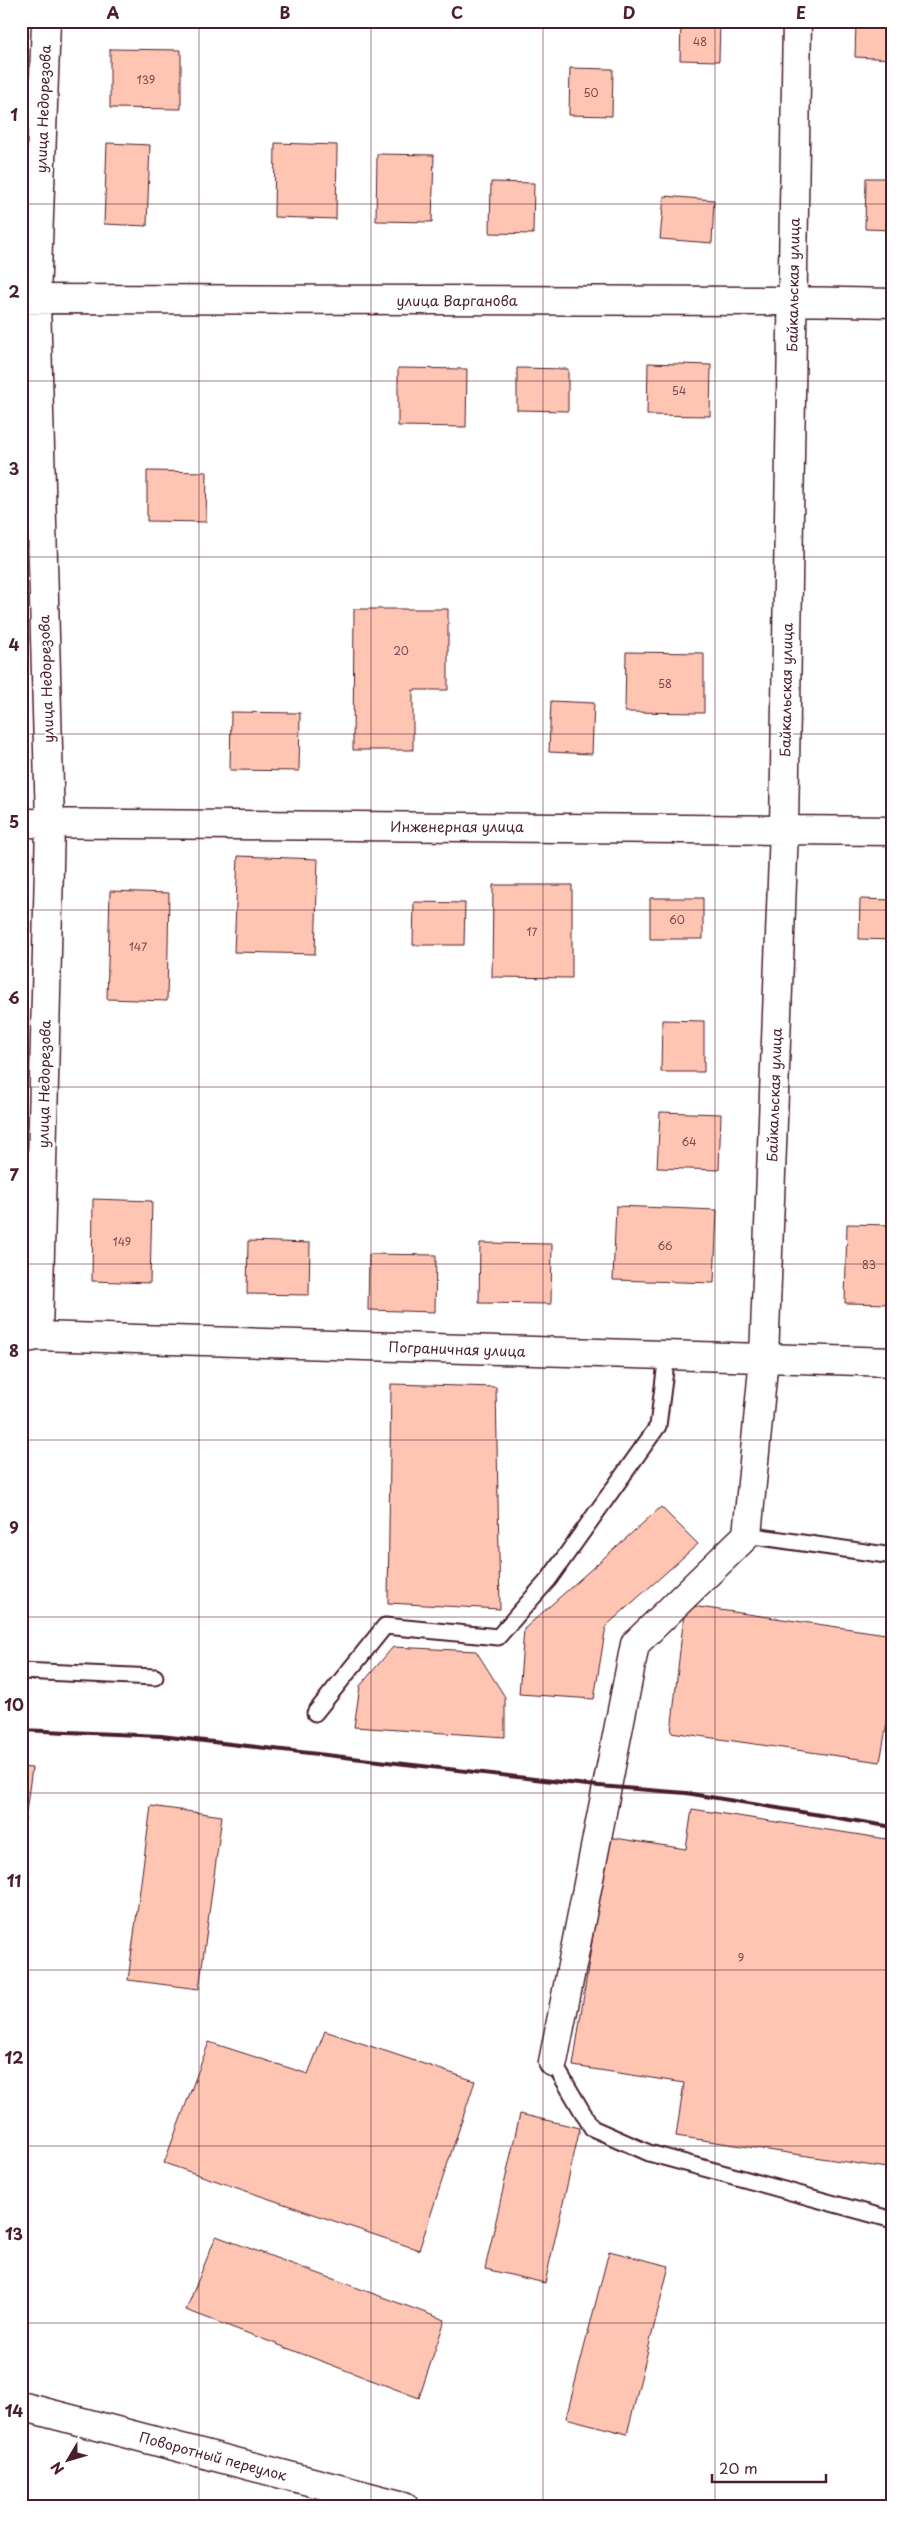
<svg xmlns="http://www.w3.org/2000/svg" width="914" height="2527" viewBox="0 0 914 2527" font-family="'Playpen Sans',sans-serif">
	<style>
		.building { fill: #fec5b3; stroke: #4a1f2b }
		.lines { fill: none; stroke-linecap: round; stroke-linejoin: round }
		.service-casing { stroke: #4a1f2b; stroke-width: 19 }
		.minor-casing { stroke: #4a1f2b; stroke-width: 31 }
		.service { stroke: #fff; stroke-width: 15 }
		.minor { stroke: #fff; stroke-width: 28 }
		.rail { stroke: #4a1f2b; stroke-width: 4 }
		.grid { fill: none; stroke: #4a1f2b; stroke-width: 1; stroke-opacity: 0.55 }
		.labels { text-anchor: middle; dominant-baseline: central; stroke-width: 4.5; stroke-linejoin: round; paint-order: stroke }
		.number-label { font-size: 11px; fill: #77484d }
		.street-label { font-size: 14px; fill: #4a1f2b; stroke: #fff }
		.neatline { fill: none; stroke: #4a1f2b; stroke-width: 2 }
		.grid-label { font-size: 16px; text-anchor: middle; font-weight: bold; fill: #4a1f2b }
	</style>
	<rect width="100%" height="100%" fill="#fff"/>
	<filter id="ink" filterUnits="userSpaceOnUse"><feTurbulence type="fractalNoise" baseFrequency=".02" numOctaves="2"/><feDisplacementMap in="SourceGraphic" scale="10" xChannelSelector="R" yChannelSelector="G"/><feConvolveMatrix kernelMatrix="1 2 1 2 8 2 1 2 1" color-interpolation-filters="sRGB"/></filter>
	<g filter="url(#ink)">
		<path class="building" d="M681,21H720L719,61L680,60Z
			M856,21H893V59L855,57Z
			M110,49L181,50V109L110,108Z
			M570,68L613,69L612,116L569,115Z
			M107,143L150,145L147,226L104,224Z
			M275,143L337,145L336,219L274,217Z
			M377,154L434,155L432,222L376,221Z
			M866,178H893V230L865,229Z
			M491,182L534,183L533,234L490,233Z
			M664,196L714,200L712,243L660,239Z
			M648,363L711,365L710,416L647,415Z
			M398,368L467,369L466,427L398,426Z
			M517,368L568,369V411L517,410Z
			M147,471L207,472L206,522L147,521Z
			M354,609H448V690H413V750H353Z
			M626,652L704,653V713L625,712Z
			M551,701L594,703L592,754L549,752Z
			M231,712L300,713L299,771L230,770Z
			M238,856L318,859L315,954L234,952Z
			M493,885H572V978L492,977Z
			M110,891L169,893L167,1001L107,999Z
			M650,898H703V939H650Z
			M860,899L893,900V940L859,939Z
			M414,902L465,903L464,945H413Z
			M662,1020L704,1021V1072H661Z
			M660,1112L721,1114L719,1170L657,1168Z
			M93,1199L152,1201L150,1283L92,1281Z
			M616,1206L717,1210L714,1283L613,1280Z
			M847,1224L893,1225V1304L845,1303Z
			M248,1241L310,1243L309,1295L247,1294Z
			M480,1243L552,1244L551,1304L479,1303Z
			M369,1254L436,1255L435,1312L368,1310Z
			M391,1384L496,1387L500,1609L388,1603Z
			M661,1507L698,1544L606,1626L594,1699L519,1694L524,1629Z
			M685,1605L893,1635V1690L880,1762L671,1732Z
			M393,1647L476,1651L505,1697V1737L354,1727L360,1686Z
			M21,1767L32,1768L21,1849Z
			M151,1806L222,1816L199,1989L128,1980Z
			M692,1809L893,1840V2169L676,2136L684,2083L573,2066L608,1837L686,1849Z
			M325,2031L475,2081L419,2250L164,2163L209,2042L308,2074Z
			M520,2114L580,2128L545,2283L485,2269Z
			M216,2236L445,2320L419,2398L186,2310Z
			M609,2251L669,2266L627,2434L566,2418Z"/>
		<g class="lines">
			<defs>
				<path id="service" d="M747,1535L893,1556
					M21,1671L155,1677
					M315,1713L385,1626L498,1637L549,1579L658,1426L667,1355
					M553,2062L592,2128L649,2153L893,2220"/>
				<path id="minor" d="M21,299L793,301L893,303
					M21,823L893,831
					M38,1336L50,823L36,299L46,21
					M21,1339L38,1336L893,1362
					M553,2062L635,1644L747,1535L764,1358L784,829L797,21
					M21,2406L404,2506"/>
			</defs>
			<use href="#service" class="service-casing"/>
			<use href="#minor" class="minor-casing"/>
			<use href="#service" class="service"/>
			<use href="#minor" class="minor"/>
			<path class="rail" d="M21,1730L161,1736L587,1785L686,1793L893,1827"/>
		</g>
	</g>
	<path class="grid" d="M199,21V2506M371,21V2506M543,21V2506M715,21V2506M21,204H893M21,381H893M21,557H893M21,734H893M21,910H893M21,1087H893M21,1264H893M21,1440H893M21,1617H893M21,1793H893M21,1970H893M21,2146H893M21,2323H893"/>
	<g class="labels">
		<g class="number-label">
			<text x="700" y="41">48</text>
			<text x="146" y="79">139</text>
			<text x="591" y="92">50</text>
			<text x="679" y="390">54</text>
			<text x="401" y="650">20</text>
			<text x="665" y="683">58</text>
			<text x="677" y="919">60</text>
			<text x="532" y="931">17</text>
			<text x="138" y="946">147</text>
			<text x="689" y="1141">64</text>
			<text x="122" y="1241">149</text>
			<text x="665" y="1245">66</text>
			<text x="869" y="1264">83</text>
			<text x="741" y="1957">9</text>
		</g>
		<g class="street-label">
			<text transform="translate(43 109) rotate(-88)">улица Недорезова</text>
			<text transform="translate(793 285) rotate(-89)">Байкальская улица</text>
			<text x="457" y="300">улица Варганова</text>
			<text transform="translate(46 679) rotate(-92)">улица Недорезова</text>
			<text transform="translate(786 690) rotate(-89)">Байкальская улица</text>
			<text x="457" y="826">Инженерная улица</text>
			<text transform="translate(44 1084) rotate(-89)">улица Недорезова</text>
			<text transform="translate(774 1095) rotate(-88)">Байкальская улица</text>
			<text transform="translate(457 1349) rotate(2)">Пограничная улица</text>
			<text transform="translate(213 2456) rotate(15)">Поворотный переулок</text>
		</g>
	</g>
	<rect width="914" height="2527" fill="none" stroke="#fff" stroke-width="55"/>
	<g transform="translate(68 2460) rotate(232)" stroke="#ffffff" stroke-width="4" paint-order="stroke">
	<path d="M0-4L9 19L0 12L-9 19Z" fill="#4a1f2b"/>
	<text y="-8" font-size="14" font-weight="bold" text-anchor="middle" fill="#4a1f2b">N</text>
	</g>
	<path d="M712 2474v8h114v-8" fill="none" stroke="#4a1f2b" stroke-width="2.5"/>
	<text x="719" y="2474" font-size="15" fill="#4a1f2b" stroke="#ffffff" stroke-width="4" paint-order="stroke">20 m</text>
	<rect x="28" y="28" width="858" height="2472" class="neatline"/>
	<g class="grid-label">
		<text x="113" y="19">A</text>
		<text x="285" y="19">B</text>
		<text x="457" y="19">C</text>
		<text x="629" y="19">D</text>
		<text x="801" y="19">E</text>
		<text x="14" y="121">1</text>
		<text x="14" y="298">2</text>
		<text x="14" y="475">3</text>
		<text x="14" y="651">4</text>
		<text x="14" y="828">5</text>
		<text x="14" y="1004">6</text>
		<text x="14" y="1181">7</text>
		<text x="14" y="1357">8</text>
		<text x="14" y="1534">9</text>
		<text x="14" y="1711">10</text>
		<text x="14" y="1887">11</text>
		<text x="14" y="2064">12</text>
		<text x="14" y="2240">13</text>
		<text x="14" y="2417">14</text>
	</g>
</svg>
